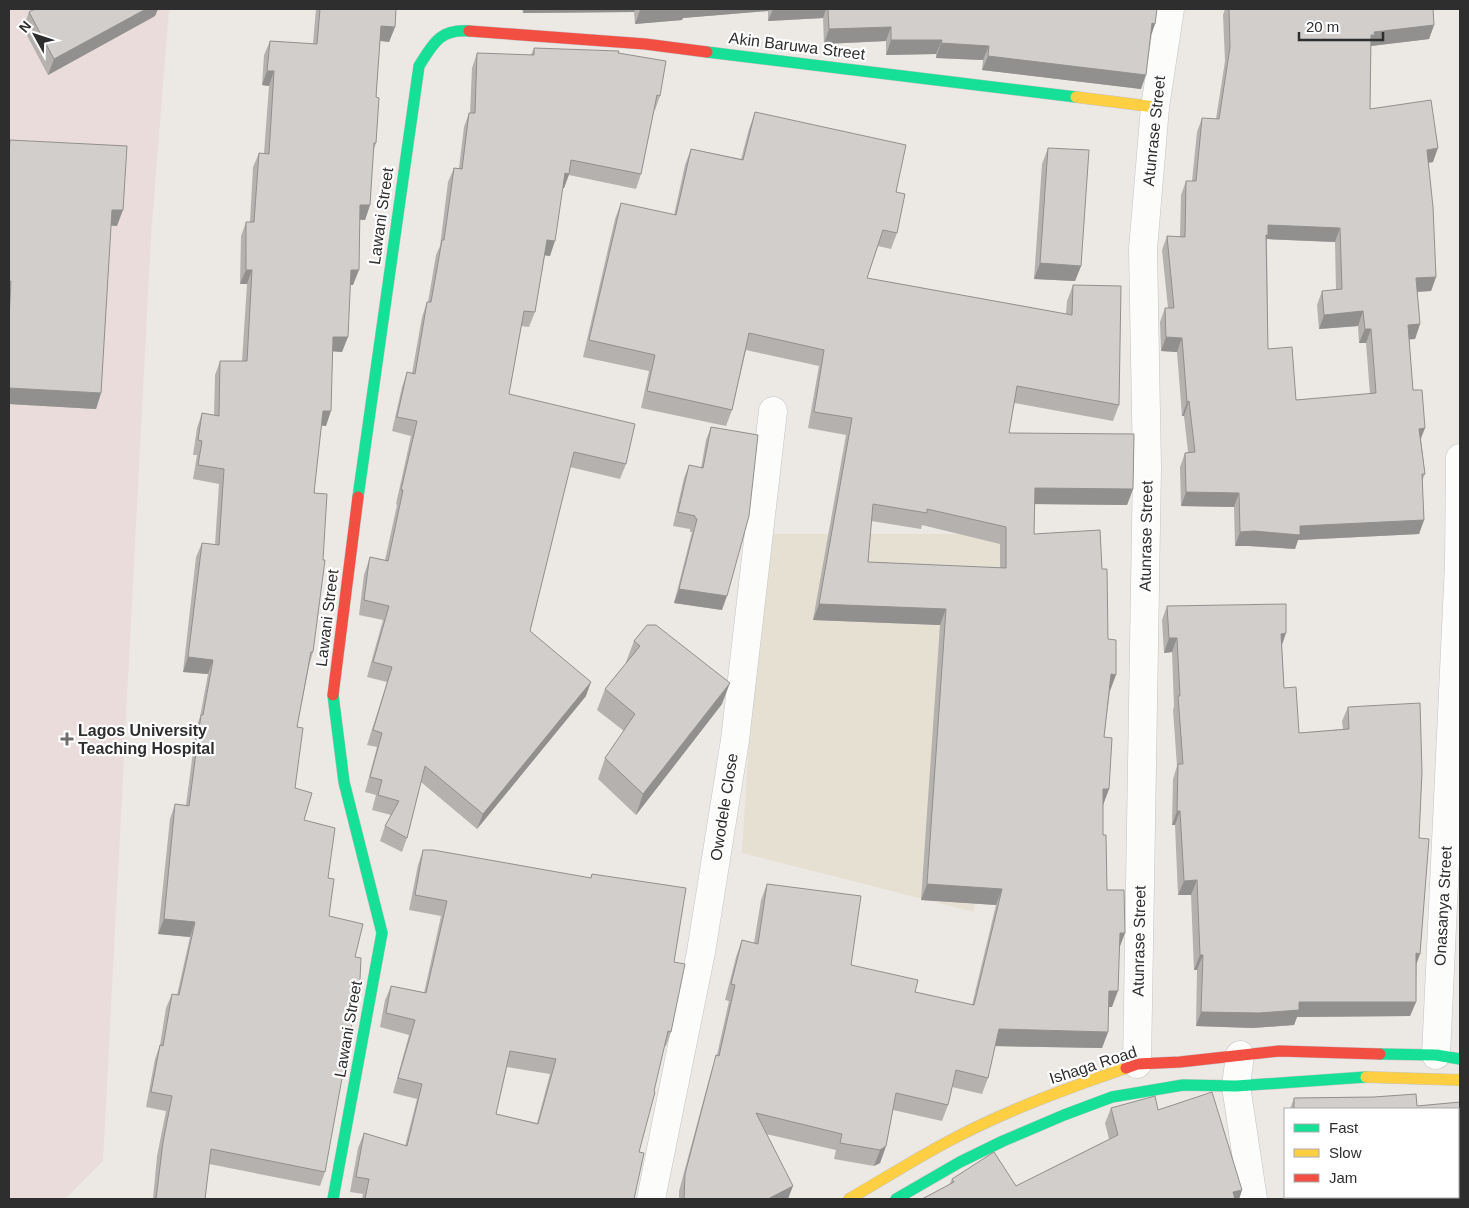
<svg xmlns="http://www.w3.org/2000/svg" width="1469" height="1208" viewBox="0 0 1469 1208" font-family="Arial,sans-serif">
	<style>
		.education { fill: #e6e0d3 }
		.medical { fill: #e9dcdb }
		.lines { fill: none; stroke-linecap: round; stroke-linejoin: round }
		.street-casing { stroke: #c5c4c5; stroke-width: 29 }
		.fast-casing { stroke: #c5c4c5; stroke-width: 12 }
		.slow-casing { stroke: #c5c4c5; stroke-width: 12 }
		.jam-casing { stroke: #c5c4c5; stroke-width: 12 }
		.street { stroke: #fcfcfb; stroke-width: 28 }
		.fast { stroke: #16e098; stroke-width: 11 }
		.slow { stroke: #ffcf43; stroke-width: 11 }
		.jam { stroke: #f24e42; stroke-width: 11 }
		.wall { fill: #b4b1af; fill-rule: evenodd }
		.shaded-wall { fill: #92908e }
		.building { fill: #d1cecb; stroke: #92908e; fill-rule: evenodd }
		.poi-dot { fill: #706f6e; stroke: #fff; stroke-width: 2 }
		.labels { text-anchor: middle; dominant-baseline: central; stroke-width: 4.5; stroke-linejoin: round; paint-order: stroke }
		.street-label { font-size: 16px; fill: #2e2e2e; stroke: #fff }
		.poi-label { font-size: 16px; font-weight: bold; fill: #2e2e2e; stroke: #fff; text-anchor: start }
	</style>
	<rect width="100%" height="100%" fill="#ece8e4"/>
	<path class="education" d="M762,534H1006L974,912L742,853Z"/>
	<path class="medical" d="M9,9H169L151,235L103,1161L65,1199H9Z"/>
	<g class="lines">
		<defs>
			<path id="street" d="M1240,1055L1236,1086L1253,1199
				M1436,1055L1459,564L1460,458
				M1137,1064L1147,467L1143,249L1155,107L1170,9
				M651,1199L701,952L735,740L773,411"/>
			<path id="fast" d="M707,52L1076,97
				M358,497L419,66C433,44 439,29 469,31
				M1380,1054L1436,1055L1460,1059
				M333,1199L382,933L344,782L333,695
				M896,1199L960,1162L1003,1141L1064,1115L1112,1097L1183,1085L1236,1086L1366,1077"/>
			<path id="slow" d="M1076,97L1155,107
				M1366,1077L1460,1080
				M849,1199C882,1180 915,1159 949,1141C1005,1111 1065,1089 1126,1068"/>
			<path id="jam" d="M469,31L645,44L707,52
				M333,695L358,497
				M1126,1068L1137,1064L1180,1062L1279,1051L1380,1054"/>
		</defs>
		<use href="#street" class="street-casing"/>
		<use href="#fast" class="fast-casing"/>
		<use href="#slow" class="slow-casing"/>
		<use href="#jam" class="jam-casing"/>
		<use href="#street" class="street"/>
		<use href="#fast" class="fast"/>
		<use href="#slow" class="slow"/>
		<use href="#jam" class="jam"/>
	</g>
	<path class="wall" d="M35,9H158L155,16L48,75L23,28L29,12Z
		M316,9H396L395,27L389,42L380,41L376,97V143L373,152L370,205L365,220H359L353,285H350L342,352L332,351L326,426L321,425L314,493L313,652L309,666L297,727L295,788L304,820L328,878L329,916L355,957L325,1172L320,1186L209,1164L205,1199H153L157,1156L166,1111L146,1107L155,1059L160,1045L166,1008L172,994L177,995L190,937L158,934L170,819L175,804L186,805L196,729L200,717L208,674L183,672L196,557L202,543L215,545L219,484L193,479L197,455H193L197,428L202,413L214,415L215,375L220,361H242L247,284H240L241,236L246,222H250L253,167L259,153H264L269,86L262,85L264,55L270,41L313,44Z
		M522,9H1157L1155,24L1151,35L1141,89L982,70L983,60L936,58V54L886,55V41L824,44L823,18L768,21V11L683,18L682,20L635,24L634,12L523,13Z
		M1225,9H1433L1434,25L1429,39L1371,46L1370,109L1433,162L1428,163L1436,277L1431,291L1417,292L1420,324L1415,339H1409L1413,390L1425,428L1421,439L1425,474L1422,481L1424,520L1419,534L1298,540L1295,549L1249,546H1235L1234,507L1181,506L1180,467L1185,453L1188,452L1184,416H1182L1177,352L1161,351L1160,322L1165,308H1168L1162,250L1167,236L1180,237L1181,195L1186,181H1192L1197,132L1202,118L1216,119L1225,61L1223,15ZM1267,239L1335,242L1336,290L1322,291L1317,305L1319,329L1358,326L1359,343H1366L1370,394L1296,400L1268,349Z
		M534,48L618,53L660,96L655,110H654L641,174L636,189L569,175L564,188H562L550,256L545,255L535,312L529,327L521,326L509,394L626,464L620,479L570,467L530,631L586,696L477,829L421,782L407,838L402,852L380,841L385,826L391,815L372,810L376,795L365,792L377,747L367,745L387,682L367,677L383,620L359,615L364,575L370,557L385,560L397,505L396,504L411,436L392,431L402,387L407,372L412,373L422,317L427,302H428L436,255L440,246L448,182L454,168H459L464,127L469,113H470L472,68L477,53L531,55Z
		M755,112L896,192L897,233L891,249L878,246L867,278L1066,314L1067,301L1073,285L1119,405L1113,421L1014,403L1009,433L1133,489L1127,505L1035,504L1034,534L1102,569L1108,639L1110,691L1104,737L1109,789L1103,805V835L1107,890L1119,948L1112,1007H1108V1032L1102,1048L995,1046L988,1078L982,1094L952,1087L948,1105L942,1121L893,1110L886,1146L880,1163L874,1166L834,1159L836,1150L766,1134L788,1199H679V1191L711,1072L717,1055L729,1001L725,1000L736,957L742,940L754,943L761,900L767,884L851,965L915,992L972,1005L996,905L921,900L940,625L813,620L846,435L808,428L819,366L746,350L732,410L726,426L641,408L649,371L583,357L615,219L621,203L674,215L685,165L691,149L741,159L749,129ZM871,521L921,529L922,525L1000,544V568L868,562Z
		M10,140L117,226H111L101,393L96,409L9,404V142Z
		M1048,148L1081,266L1075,281L1034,279L1042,164Z
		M711,427L722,610L674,603L692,532H690V529L673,526L684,478L689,465L701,468L706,440Z
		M1167,606L1282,647L1284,688L1299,733L1343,729L1342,721L1348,707L1419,838L1416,1002L1410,1016L1297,1017L1294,1025L1253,1028L1196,1026L1197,970H1194L1191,895H1178L1175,825H1172L1173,779L1177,766L1173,710L1174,706L1172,652L1164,653L1162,620Z
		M634,641L722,704L636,815L598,779L605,758L624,731L597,710L605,689L627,662H626Z
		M423,850L590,878L592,874L674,962L671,1032L666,1046H664L639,1152L634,1199H362L363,1194L350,1192L358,1148L364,1133L405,1146L417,1099L393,1093L409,1035L380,1027L385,1000L391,986L424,993L441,916L409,910L418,865ZM507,1067L550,1074L537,1123L496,1114Z
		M1416,1094L1417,1106L1460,1102V1199H1293V1197H1458V1109H1290L1294,1098L1374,1097Z
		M1111,1108L1158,1110L1242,1190L1239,1199H922L949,1185L952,1179L1016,1186L1109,1139L1105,1123Z"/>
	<path class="shaded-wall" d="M146,9H158L155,16L48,75L54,59Z
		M524,9H635L634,12L523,13Z
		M654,9H769L768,11L683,18L682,20L635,24L640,10Z
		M773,9H826L823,18L768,21Z
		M1152,23L1155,24L1150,38Z
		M1434,25L1429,39L1371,46V35L1374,32Z
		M381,26L395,27L389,42L375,40Z
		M891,27L886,41L824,44L829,29Z
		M891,40H942L936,54L886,55Z
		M941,43L989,46L983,60L936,58Z
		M988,56L1146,75L1141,89L982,70Z
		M267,71H274L269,86L262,85Z
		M1438,148L1433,162L1421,164L1427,150Z
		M565,173L569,174L564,188H559Z
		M360,205H370L365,220L354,219Z
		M112,210H123L117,226L107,225Z
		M1268,225L1340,228L1335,242L1267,239L1263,249Z
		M547,240L555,241L550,256L542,255Z
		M1040,263L1081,266L1075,281L1034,279Z
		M246,270H252L247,284H240Z
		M351,270H359L353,285H346Z
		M1436,277L1431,291L1411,292L1416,278Z
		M1363,311L1358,326L1319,329L1324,315Z
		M1420,324L1415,339L1403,340L1408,325Z
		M1365,329H1371L1366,343H1359Z
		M333,337H348L342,352L328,351Z
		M1166,337L1182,338L1177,352L1161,351Z
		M9,388L101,393L96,409L9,404Z
		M1189,401L1184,416H1182L1187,402Z
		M323,411H331L326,426L317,425Z
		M1425,428L1419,442V429Z
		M1035,488L1133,489L1127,505L1029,504Z
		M1186,492L1239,493L1234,507L1181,506Z
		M1424,520L1419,534L1298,540L1295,549L1249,546H1235L1240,532L1300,526Z
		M679,589L727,596L722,610L674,603Z
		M819,604L946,609L940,625L813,620Z
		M1286,633L1281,648V634Z
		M1169,638H1177L1172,652L1164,653Z
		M188,657L213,660L208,674L183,672Z
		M1111,674L1116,675L1110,691H1105Z
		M591,682L586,696L477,829L483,814Z
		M730,683L722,704L636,815L643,794Z
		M1103,789H1109L1103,805Z
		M1177,811H1180L1175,825H1172Z
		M1197,880L1191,895H1178L1184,881Z
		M927,884L1002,889L996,905L921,900Z
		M164,919L195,922L190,937L158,934Z
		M1120,933H1125L1119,949Z
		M1416,953L1420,954L1415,968Z
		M1200,955H1203L1197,970H1194Z
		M1109,991H1118L1112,1007H1103Z
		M1299,1002H1416L1410,1016L1297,1017L1294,1025L1253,1028L1196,1026L1201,1012Z
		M999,1029L1108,1032L1102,1048L993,1046Z
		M886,1146L880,1163L874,1166L880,1150Z
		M793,1186L788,1199H768Z
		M1242,1190L1239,1199H1231L1233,1192Z"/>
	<path class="building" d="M35,9H146L54,59L29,12Z
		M320,9H396L395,27L381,26L376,97L379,98L376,143H374L370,205H360L359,270H351L348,337H333L331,411H323L314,493L327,494L323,560H325L313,652H311L297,727L303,728L295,788L312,793L304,820L335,828L328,878L334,879L329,916L363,924L355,957L361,958L360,979L325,1172L211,1149L205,1199H156L163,1142L172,1096L151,1092L160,1045L163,1046L172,994L179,995L195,922L164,919L175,804L189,806L201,715H203L213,660L188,657L202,543L219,545L224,469L198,465L202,441L198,440L202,413L219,416L220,361H247L252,270H246V222H254L259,153L269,154L274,71H267L270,41L317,44Z
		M640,9H654L640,10Z
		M828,9H1157L1155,24L1152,23L1146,75L988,56L989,46L941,43L942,40H891V27L829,29Z
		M1229,9H1433L1434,25L1374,32L1375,35H1371L1370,109L1431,100L1438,148L1427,150L1433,207L1436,277L1416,278L1420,324L1408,325L1413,390H1422L1425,428L1419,429L1425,474H1422L1424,520L1300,526V535L1254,531L1240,532L1239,493L1186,492L1185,453L1195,452L1189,401L1187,402L1182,338L1166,337L1165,308H1174L1167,236L1185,237L1186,181H1196L1202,118L1219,119L1230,47ZM1268,225L1340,228L1342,289L1322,291L1324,315L1363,311L1365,329H1371L1376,393L1296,400L1292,347L1268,349L1266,235H1268Z
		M534,48L619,51L618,53L666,61L660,96L657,95L641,174L571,160L569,174L565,173L555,241L547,240L535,312L524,311L509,394L635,424L626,464L574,452L530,631L591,682L483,814L425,766L407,838L385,826L399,801L378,795L382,780L370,777L382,733L373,730L392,667L373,662L389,606L364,600L369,561L370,557L388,561L403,490H401L417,421L397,417L407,372L415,374L427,302H431L442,240H444L454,168L462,169L469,113H475L477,53L534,55Z
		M755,112L906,145L896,192L905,194L897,233L883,230L867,278L1072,315L1073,285L1121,286L1119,405L1017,386L1009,433L1134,434L1133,489L1035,488L1034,534L1100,530L1102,569H1107L1108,639L1116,640V675L1111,674L1104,737L1112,738L1109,789H1103V835H1106L1107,890H1124L1125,933H1120L1118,991H1109L1108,1032L999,1029L988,1078L956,1070L948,1105L896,1093L886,1146L880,1150L840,1143L842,1134L756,1113L793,1186L768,1199H684L685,1174L716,1055L719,1056L735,985L731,984L742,940L758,944L767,884L861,896L851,965L918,980L915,992L974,1005L1002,889L927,884L946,609L819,604L852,418L814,412L824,350L749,333L732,410L647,391L655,355L589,340L621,203L676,215L691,149L743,160ZM873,504L927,513V509L1006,527V568L868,562Z
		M10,140L127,146L123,210H112L101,393L9,388V320L11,281H9V158Z
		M1048,148L1089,150L1081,266L1040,263Z
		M711,427L758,435L749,516L727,596L679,589L697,519L695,518V516L678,512L689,465L703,468Z
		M1286,604V633L1281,634L1284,688L1296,687L1299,733L1349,729L1348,707L1420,703L1422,772L1419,838L1429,839L1420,954L1416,953V1002H1299V1010L1259,1013L1201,1012L1203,955H1200L1197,880L1184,881L1180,811H1177L1178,764H1183L1178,696H1180L1177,638H1169L1167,606Z
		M647,625H656L730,683L643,794L605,758L635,714L605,689L640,646L634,641Z
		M423,850H433L591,878L592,874L686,888L674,962L685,964L671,1032L668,1031L654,1091L655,1092L639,1152L644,1153L634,1199H365L369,1179L356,1177L364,1133L407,1146L422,1084L398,1078L415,1020L386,1013L391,986L426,993L447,901L415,895ZM510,1051L556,1059L538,1124L496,1114Z
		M1212,1092L1242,1190L1233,1192L1235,1199H922L954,1182L952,1179L994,1152L1016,1186L1118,1135L1111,1108L1155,1096L1158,1110Z
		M1416,1094L1417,1106L1460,1102V1199H1298V1197H1458V1109H1294V1098L1374,1097Z"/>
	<path class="poi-dot" d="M64.5 731.5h5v5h5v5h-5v5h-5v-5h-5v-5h5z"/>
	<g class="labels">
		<g class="street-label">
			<text transform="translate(797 46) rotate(7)">Akin Baruwa Street</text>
			<text transform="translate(1154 131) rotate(-84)">Atunrase Street</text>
			<text transform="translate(381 216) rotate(-82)">Lawani Street</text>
			<text transform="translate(1146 536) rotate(-89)">Atunrase Street</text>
			<text transform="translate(327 618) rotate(-83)">Lawani Street</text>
			<text transform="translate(724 807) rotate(-81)">Owodele Close</text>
			<text transform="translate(1443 906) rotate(-87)">Onasanya Street</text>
			<text transform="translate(1139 941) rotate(-89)">Atunrase Street</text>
			<text transform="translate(348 1029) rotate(-80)">Lawani Street</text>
			<text transform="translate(1093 1065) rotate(-18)">Ishaga Road</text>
		</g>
		<g class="poi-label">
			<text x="78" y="730">Lagos University<tspan x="78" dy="18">Teaching Hospital</tspan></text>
		</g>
	</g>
	<rect width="1469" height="1208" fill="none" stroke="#2e2e2e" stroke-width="20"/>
	<rect x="1284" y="1108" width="175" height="90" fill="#ffffff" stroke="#ababab"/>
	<rect x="1294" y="1124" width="25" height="8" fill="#16e098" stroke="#ababab"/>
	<text x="1329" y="1133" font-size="15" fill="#2e2e2e">Fast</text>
	<rect x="1294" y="1149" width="25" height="8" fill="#ffcf43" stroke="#ababab"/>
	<text x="1329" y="1158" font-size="15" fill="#2e2e2e">Slow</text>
	<rect x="1294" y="1174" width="25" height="8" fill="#f24e42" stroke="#ababab"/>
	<text x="1329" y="1183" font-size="15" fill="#2e2e2e">Jam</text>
	<g transform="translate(35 35) rotate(310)" stroke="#ffffff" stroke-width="4" paint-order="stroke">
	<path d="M0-4L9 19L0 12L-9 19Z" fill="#2e2e2e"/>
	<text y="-8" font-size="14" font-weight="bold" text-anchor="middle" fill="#2e2e2e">N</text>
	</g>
	<path d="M1299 32v8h84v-8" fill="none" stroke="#2e2e2e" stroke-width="2.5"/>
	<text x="1306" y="32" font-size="15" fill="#2e2e2e" stroke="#ffffff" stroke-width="4" paint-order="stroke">20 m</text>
</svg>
